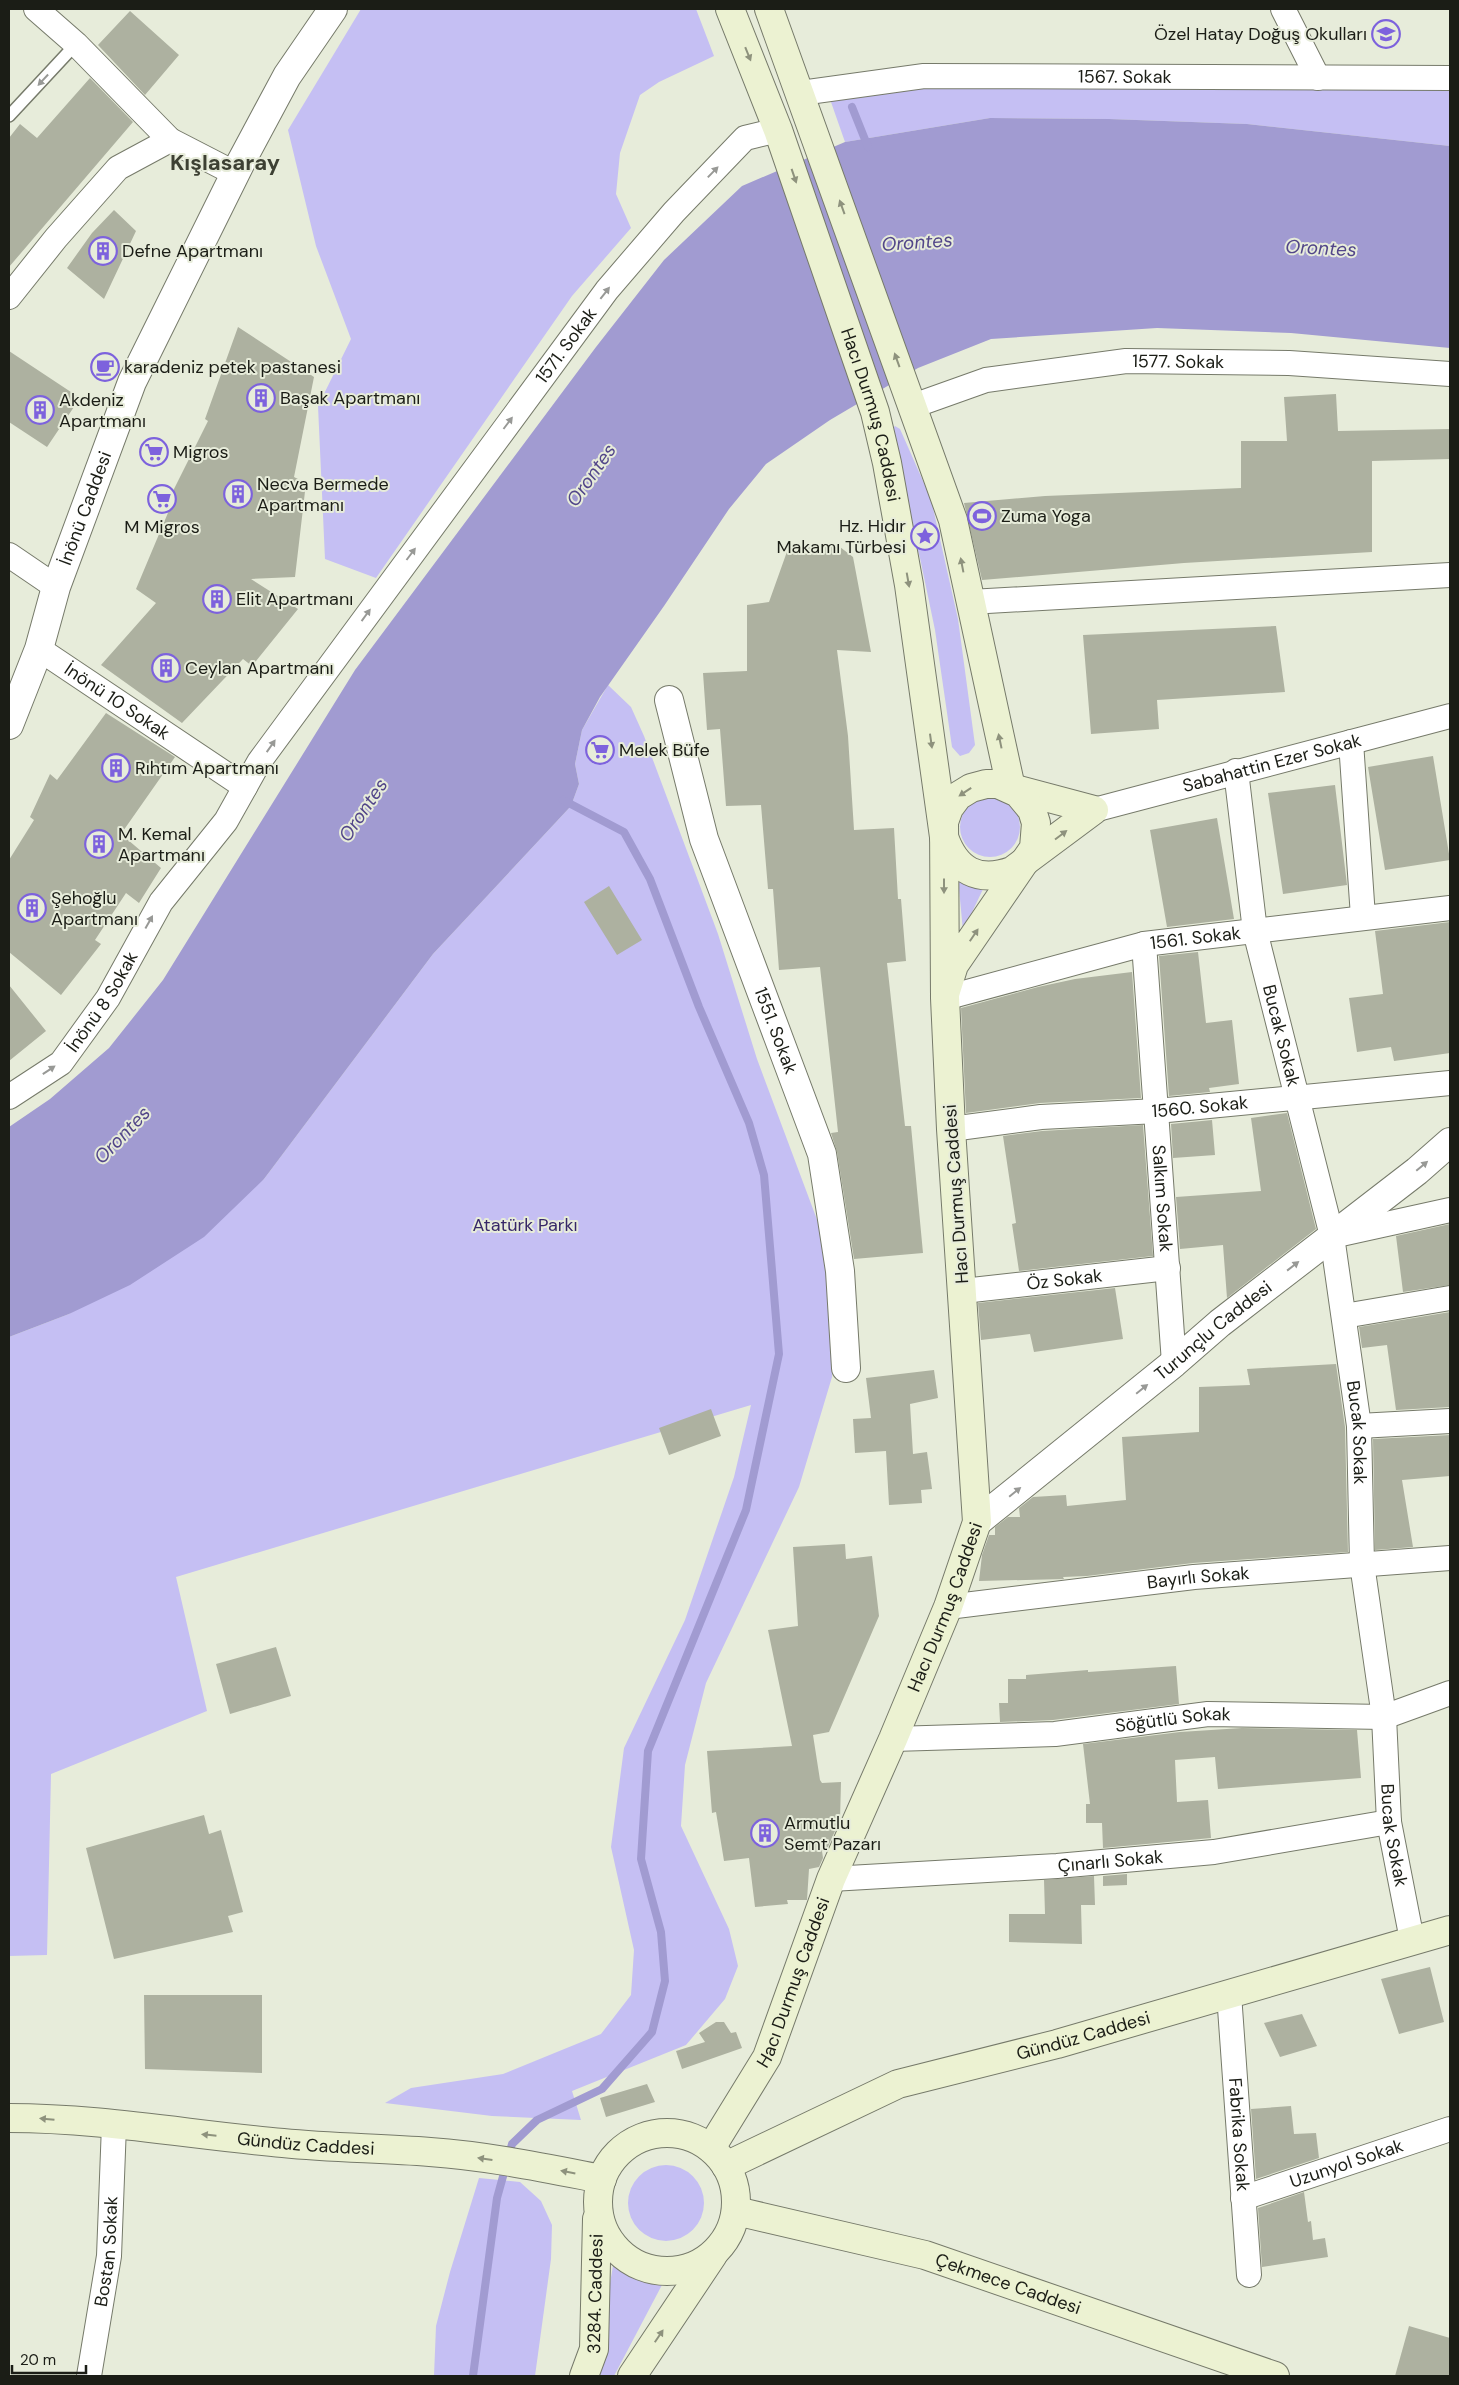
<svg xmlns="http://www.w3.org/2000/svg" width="1459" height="2385" viewBox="0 0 1459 2385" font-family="'DM Sans',sans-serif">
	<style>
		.green { fill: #c5bff3 }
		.water { fill: #a19bd1 }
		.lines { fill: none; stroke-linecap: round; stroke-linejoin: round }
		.stream { stroke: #a19bd1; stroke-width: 8 }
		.building { fill: #adb1a0 }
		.service-casing { stroke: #767a6a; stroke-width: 14 }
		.minor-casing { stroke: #767a6a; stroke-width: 26 }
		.tertiary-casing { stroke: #767a6a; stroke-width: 30 }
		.secondary-casing { stroke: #767a6a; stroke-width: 30 }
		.service { stroke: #fff; stroke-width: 11 }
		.minor { stroke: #fff; stroke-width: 24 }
		.tertiary { stroke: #fff; stroke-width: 28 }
		.secondary { stroke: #ecf2d2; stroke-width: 28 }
		.oneway { fill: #8e927d }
		.oneway2 { fill: #989996 }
		.labels { text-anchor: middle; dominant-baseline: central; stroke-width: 4; stroke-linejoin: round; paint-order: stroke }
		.poi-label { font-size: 18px; fill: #1b1d16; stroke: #e7ecda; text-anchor: start }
		.street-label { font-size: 18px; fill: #1b1d16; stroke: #e7ecda }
		.park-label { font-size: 18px; fill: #362768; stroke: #e7ecda }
		.water-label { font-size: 19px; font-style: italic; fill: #524689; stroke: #e7ecda }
		.district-label { font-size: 22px; font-weight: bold; fill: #3d4033; stroke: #e7ecda }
	</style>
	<rect width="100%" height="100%" fill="#e7ecda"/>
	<path class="green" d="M361,9H696L714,56L659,82L640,95L620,153L616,194L631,228L572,296L376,578L325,559L318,406L351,339L316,246L288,130Z
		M1450,83V146L1247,124L1109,119L990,118L845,142L825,85Z
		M895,426L900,429L931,499L958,619L975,745L969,753L960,756L952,747L935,630L920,558L905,505L891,430Z
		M608,685L631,707L644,736L718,934L757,1059L819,1225L831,1304L832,1377L799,1487L706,1683L685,1765L681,1826L729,1929L738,1966L725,1999L686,2045L572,2091L581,2120L492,2116L385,2103L411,2088L503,2074L601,2034L631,1995L634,1950L611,1847L624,1748L685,1620L734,1477L751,1405L176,1577L207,1711L51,1774L47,1955L9,1956V1337L69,1314L264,1179L433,954L571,806L579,784L575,764L582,730Z
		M960 827a30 30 0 1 1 60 0a30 30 0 1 1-60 0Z
		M958,878L985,885L963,931Z
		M628 2203a38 38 0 1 1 76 0a38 38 0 1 1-76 0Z
		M479,2178L520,2182L541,2201L552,2225L551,2259L535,2376H434L436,2326L450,2272Z
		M613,2266C631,2279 641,2284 663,2283L614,2376H594Z"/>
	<path class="water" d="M990,118L1109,119L1247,124L1450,146V348L1291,333L1157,328L991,339L918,368L830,420L766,464L729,509L664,606L600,697L582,730L575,764L579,784L571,806L433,954L264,1179L204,1237L130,1285L69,1314L9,1337V1127L50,1099L109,1048L163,980L355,670L596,347L664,260L742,186L845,142Z"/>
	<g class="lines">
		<path class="stream" d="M852,107L868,147
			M473,2376L497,2198L512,2144L537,2120L602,2089L652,2032L665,1981L661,1932L641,1859L648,1751L746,1510L779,1354L764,1175L749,1123L699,1007L650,879L624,832L563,800"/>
	</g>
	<path class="building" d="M130,11L179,55L145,95L98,45Z
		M90,78L133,122L9,267V138L20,124L37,138Z
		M114,210L136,231L104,299L67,268L92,233Z
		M238,327L314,377L294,477L306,483L295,577L251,579L298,609L252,666L243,659L182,723L101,665L156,603L136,589L170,508L166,505L208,421L205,419Z
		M9,351L80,398L47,447L9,422Z
		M1336,394L1338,431L1450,429V459L1372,461V552L1184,563L982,580L964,503L1045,496L1241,488V441H1287L1284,397Z
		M789,546L840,547L853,557L871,652L837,650L848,736L854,830L894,828L898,899H901L906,961L887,963L905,1126H911L923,1253L854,1259L837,1152L831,1133L838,1132L820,967L779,970L773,889H768L761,805L726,806L720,729L707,730L703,673L747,671V605L769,602Z
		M1276,626L1285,692L1157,700L1159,729L1091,734L1083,635Z
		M106,713L175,757L121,834L161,868L139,903L126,893L95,940L101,944L61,995L9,952V860L34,820L30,817L50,774L57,780Z
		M1433,756L1450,860L1385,870L1368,767Z
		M1335,785L1347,885L1283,894L1268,793Z
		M1217,818L1234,919L1167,927L1150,830Z
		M609,886L642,940L617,955L584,902Z
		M1450,922V1053L1394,1061L1391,1047L1357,1052L1349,998L1383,994L1375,931Z
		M1198,952L1206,1023L1232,1020L1239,1084L1209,1088L1210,1092L1169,1096L1159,956Z
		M1132,972L1141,1098L1040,1103L966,1113L961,1008L1038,987L1075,979Z
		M9,985L46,1031L9,1061Z
		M1287,1113L1316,1229L1227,1298L1223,1245L1180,1249L1176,1197L1261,1191L1251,1118Z
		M1212,1120L1215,1155L1173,1158L1171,1124Z
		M1143,1125L1153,1256L1019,1271L1012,1224L1016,1223L1003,1136L1042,1131Z
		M1450,1224V1285L1403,1292L1396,1236Z
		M1115,1288L1123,1339L1034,1352L1030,1334L981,1340L978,1303Z
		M1450,1312V1407L1396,1410L1387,1345L1362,1348L1359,1327Z
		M1336,1364L1345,1427L1348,1552L1193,1563L1087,1576L1063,1577L1064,1579L979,1581L982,1555L989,1535H995V1527L1008,1517H1020L1019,1508L1033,1497L1066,1495L1067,1506L1126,1500L1122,1437L1199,1432V1387L1250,1385L1247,1369Z
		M934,1370L938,1398L910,1404L913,1454L927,1452L932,1489L921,1490L922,1503L889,1505L886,1451L855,1453L853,1419L871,1418L866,1378Z
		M711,1409L721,1436L669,1455L659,1428Z
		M1450,1435V1476L1402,1480L1413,1547L1375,1550L1373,1439Z
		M845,1544L846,1559L872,1556L879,1616L829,1732L813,1735L820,1780L822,1783L841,1782L840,1820L826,1851H822L823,1858L819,1867L809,1869L807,1900H787L788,1904L755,1907L749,1858L724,1861L716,1812L712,1813L707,1751L792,1746L768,1630L798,1626L793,1547Z
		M276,1647L291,1696L230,1714L216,1664Z
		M1176,1666L1179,1704L1053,1720L1000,1722L999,1703H1008V1679H1026V1675L1088,1670V1672Z
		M1242,1728L1357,1730L1361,1778L1218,1789L1215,1757L1175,1760L1177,1802L1208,1800L1211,1838L1103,1848L1102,1823H1086V1804H1090L1083,1744L1180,1732Z
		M204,1815L209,1834L221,1830L243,1912L228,1916L233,1932L114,1959L86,1848Z
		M1127,1874V1885L1103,1886V1876Z
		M1094,1876L1095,1905H1081L1082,1944L1009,1942V1914H1045L1044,1880Z
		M1430,1967L1444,2022L1399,2034L1381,1979Z
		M144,1995H262V2073L145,2069Z
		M1302,2014L1317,2046L1280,2057L1264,2023Z
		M716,2022H724L731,2033L736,2032L742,2048L682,2069L676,2051L705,2042L699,2033Z
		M647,2084L655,2102L606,2117L600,2098Z
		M1291,2106L1294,2134L1316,2133L1319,2158L1256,2179L1251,2109Z
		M1304,2192L1308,2222L1311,2221L1313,2240L1325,2238L1328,2257L1262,2267L1258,2208Z
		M1409,2326L1450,2338V2376H1395Z"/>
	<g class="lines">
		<defs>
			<path id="service" d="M9,116L76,44"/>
			<g id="minor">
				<path d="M36,9L76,44L170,140L236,174"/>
				<path d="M1283,9L1318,78"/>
				<path id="s1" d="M801,93L924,76L1450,78"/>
				<path d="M9,297L56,238L118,168L170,140"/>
				<path id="s2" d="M913,406L986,380L1126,361L1289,363L1450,374"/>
				<path d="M9,555L56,587"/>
				<path d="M970,602L1450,575"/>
				<path id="s3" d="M39,649L245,787"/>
				<path d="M1351,742L1363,917"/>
				<path id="s4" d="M1236,771L1255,931L1332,1236L1359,1426L1362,1564L1384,1717L1389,1822L1412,1940"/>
				<path id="s5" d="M1094,810L1450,716"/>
				<path id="s6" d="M1144,944L1174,1363"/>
				<path id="s7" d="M945,998L1144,944L1450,908"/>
				<path id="s8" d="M9,1097L61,1063L108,998L161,902L226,821L259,762L607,290L674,212L745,138L778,130"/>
				<path id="s9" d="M951,1129L1041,1117L1157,1111L1450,1083"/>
				<path d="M1332,1236L1450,1210"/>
				<path id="s10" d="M963,1291L1168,1268"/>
				<path d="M1344,1316L1450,1298"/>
				<path d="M1359,1426L1450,1421"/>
				<path id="s11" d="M948,1607L1194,1577L1450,1558"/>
				<path id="s12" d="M893,1739L1055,1734L1208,1714L1384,1717L1450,1693"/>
				<path id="s13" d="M831,1879L1057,1866L1214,1852L1389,1822"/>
				<path id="s14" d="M1229,1994L1249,2275"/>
				<path id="s15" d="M1243,2198L1450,2129"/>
				<path id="s16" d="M89,2376L109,2256L114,2125"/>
			</g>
			<g id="tertiary">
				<path id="s17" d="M669,700L704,839L822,1154L840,1271L846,1368"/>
				<path id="s18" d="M9,725L39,649L56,587L132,382L242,160L287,76L333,9"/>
				<path id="s19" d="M977,1522L1174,1363L1220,1323L1417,1171L1450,1142"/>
			</g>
			<g id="secondary">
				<path id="s20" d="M730,9L778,130L875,412L887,463L909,585L944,837C956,871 978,883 1012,871L1094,810L1011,788"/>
				<path d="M769,9L953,520L1011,788"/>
				<path id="s21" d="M9,2118C100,2118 192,2135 283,2143C332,2148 381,2148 430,2152C488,2156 545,2168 602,2179"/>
				<circle cx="667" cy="2202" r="69"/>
				<path id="s22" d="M711,2148L767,2057L831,1879L893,1739L948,1607L977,1522L951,1129L945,998L944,822L949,808L958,796L971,788L986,784H998L1018,793L1032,810L1036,823L1034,848L954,965L945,994"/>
				<path id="s23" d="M726,2166L898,2084L1057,2044L1450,1930"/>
				<path id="s24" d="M736,2211L925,2255L1275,2376"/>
				<path id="s25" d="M584,2376L594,2349L597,2219"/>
				<path d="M632,2376L713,2255"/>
			</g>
		</defs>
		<use href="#service" class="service-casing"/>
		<use href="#minor" class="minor-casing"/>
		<use href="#tertiary" class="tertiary-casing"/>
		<use href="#secondary" class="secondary-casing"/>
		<use href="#service" class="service"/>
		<use href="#minor" class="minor"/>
		<use href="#tertiary" class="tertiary"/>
		<use href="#secondary" class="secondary"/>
	</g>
	<defs><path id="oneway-solid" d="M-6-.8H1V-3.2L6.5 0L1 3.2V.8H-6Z" transform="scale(1.25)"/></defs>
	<g class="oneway">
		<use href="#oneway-solid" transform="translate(748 54) rotate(68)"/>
		<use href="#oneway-solid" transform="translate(794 176) rotate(71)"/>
		<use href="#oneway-solid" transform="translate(842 207) rotate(-110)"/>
		<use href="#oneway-solid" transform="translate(897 360) rotate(-110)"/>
		<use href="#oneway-solid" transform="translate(962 565) rotate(-101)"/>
		<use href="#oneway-solid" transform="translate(908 580) rotate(80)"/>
		<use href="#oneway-solid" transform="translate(931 741) rotate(82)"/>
		<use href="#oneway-solid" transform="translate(1000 741) rotate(-102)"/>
		<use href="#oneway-solid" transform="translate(965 792) rotate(146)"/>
		<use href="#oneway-solid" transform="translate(1061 835) rotate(-37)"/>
		<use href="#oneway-solid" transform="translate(944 886) rotate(90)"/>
		<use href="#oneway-solid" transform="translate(974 935) rotate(-56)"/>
		<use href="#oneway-solid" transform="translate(47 2119) rotate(-175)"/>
		<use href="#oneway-solid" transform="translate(209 2135) rotate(-174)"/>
		<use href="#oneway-solid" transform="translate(485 2159) rotate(-172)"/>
		<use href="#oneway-solid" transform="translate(568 2172) rotate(-169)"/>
		<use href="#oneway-solid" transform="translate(659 2336) rotate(-56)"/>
	</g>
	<g class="oneway2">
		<use href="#oneway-solid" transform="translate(43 80) rotate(133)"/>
		<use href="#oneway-solid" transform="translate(713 172) rotate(-46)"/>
		<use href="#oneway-solid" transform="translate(605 293) rotate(-52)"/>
		<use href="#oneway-solid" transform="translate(508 423) rotate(-53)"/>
		<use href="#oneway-solid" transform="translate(411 554) rotate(-53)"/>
		<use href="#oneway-solid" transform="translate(366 615) rotate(-54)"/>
		<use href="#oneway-solid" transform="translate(271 746) rotate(-55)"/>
		<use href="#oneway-solid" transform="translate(149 922) rotate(-61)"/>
		<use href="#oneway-solid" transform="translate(49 1070) rotate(-34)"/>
		<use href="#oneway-solid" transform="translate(1422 1166) rotate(-40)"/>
		<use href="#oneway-solid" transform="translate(1293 1266) rotate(-38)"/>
		<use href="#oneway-solid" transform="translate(1142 1389) rotate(-39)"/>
		<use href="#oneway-solid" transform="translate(1015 1492) rotate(-39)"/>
	</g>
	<defs>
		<symbol id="school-ring" viewBox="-11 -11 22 22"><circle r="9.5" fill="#e7ecda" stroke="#7d62dd" stroke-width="1.5"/><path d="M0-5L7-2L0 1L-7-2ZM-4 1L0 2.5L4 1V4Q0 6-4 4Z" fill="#7d62dd"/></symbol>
		<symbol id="building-ring" viewBox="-11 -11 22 22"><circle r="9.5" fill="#e7ecda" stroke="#7d62dd" stroke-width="1.5"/><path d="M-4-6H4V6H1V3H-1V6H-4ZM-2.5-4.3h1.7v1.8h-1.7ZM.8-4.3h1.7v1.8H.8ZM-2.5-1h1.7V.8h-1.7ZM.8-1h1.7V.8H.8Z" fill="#7d62dd"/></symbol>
		<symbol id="cafe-ring" viewBox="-11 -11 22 22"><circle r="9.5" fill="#e7ecda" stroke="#7d62dd" stroke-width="1.5"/><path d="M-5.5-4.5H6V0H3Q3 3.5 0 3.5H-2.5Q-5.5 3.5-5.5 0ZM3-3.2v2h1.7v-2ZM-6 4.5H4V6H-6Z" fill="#7d62dd"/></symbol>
		<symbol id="supermarket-ring" viewBox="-11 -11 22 22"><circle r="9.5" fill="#e7ecda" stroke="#7d62dd" stroke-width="1.5"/><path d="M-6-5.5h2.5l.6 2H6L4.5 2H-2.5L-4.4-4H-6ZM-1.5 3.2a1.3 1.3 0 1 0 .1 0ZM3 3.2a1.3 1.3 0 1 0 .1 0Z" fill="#7d62dd"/></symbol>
		<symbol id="stadium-ring" viewBox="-11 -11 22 22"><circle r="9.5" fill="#e7ecda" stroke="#7d62dd" stroke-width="1.5"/><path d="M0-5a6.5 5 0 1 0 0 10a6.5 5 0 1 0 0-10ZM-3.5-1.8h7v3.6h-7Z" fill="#7d62dd"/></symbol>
		<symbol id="sight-ring" viewBox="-11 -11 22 22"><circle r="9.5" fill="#e7ecda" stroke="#7d62dd" stroke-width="1.5"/><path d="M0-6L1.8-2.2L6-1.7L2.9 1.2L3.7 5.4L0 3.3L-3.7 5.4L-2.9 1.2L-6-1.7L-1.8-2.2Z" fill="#7d62dd"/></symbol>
	</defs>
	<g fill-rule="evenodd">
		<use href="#school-ring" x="1370" y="18" width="32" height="32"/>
		<use href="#building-ring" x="87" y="235" width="32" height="32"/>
		<use href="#cafe-ring" x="89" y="351" width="32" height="32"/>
		<use href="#building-ring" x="245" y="382" width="32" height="32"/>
		<use href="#building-ring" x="24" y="394" width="32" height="32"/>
		<use href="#supermarket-ring" x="138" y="436" width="32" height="32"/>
		<use href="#building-ring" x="222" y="478" width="32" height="32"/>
		<use href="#supermarket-ring" x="146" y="483" width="32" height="32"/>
		<use href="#stadium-ring" x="966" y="500" width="32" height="32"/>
		<use href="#sight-ring" x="909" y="520" width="32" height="32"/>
		<use href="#building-ring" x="201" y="583" width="32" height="32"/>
		<use href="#building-ring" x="150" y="652" width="32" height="32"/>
		<use href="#supermarket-ring" x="584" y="734" width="32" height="32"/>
		<use href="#building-ring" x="100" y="752" width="32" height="32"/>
		<use href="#building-ring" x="83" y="828" width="32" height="32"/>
		<use href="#building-ring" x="16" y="892" width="32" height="32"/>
		<use href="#building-ring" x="749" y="1817" width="32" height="32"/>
	</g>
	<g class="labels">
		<g class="poi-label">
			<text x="1367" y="34" text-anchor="end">Özel Hatay Doğuş Okulları</text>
			<text x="122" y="251">Defne Apartmanı</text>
			<text x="124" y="367">karadeniz petek pastanesi</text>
			<text x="280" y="398">Başak Apartmanı</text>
			<text x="59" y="400">Akdeniz<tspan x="59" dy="21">Apartmanı</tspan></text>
			<text x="173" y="452">Migros</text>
			<text x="257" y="484">Necva Bermede<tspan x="257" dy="21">Apartmanı</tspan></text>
			<text x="1001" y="516">Zuma Yoga</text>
			<text x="906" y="526" text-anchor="end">Hz. Hıdır<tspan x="906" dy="21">Makamı Türbesi</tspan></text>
			<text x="162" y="527" text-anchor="middle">M Migros</text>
			<text x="236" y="599">Elit Apartmanı</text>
			<text x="185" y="668">Ceylan Apartmanı</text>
			<text x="619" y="750">Melek Büfe</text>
			<text x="135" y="768">Rıhtım Apartmanı</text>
			<text x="118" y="834">M. Kemal<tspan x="118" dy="21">Apartmanı</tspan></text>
			<text x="51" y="898">Şehoğlu<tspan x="51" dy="21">Apartmanı</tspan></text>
			<text x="784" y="1823">Armutlu<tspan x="784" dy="21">Semt Pazarı</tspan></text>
		</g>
		<g class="street-label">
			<text stroke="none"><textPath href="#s1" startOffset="325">1567. Sokak</textPath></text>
			<text stroke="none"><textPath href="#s8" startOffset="941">1571. Sokak</textPath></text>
			<text stroke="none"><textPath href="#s2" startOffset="271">1577. Sokak</textPath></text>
			<text stroke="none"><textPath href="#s20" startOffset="430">Hacı Durmuş Caddesi</textPath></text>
			<text stroke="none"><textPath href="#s18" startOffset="230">İnönü Caddesi</textPath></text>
			<text stroke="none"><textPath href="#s3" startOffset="94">İnönü 10 Sokak</textPath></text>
			<text stroke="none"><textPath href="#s5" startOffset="184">Sabahattin Ezer Sokak</textPath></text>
			<text stroke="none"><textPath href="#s7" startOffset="258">1561. Sokak</textPath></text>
			<text stroke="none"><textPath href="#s8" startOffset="136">İnönü 8 Sokak</textPath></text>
			<text stroke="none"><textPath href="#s17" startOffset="348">1551. Sokak</textPath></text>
			<text stroke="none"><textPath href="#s4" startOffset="269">Bucak Sokak</textPath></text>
			<text stroke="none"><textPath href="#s9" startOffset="250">1560. Sokak</textPath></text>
			<text transform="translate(956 1194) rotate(-94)">Hacı Durmuş Caddesi</text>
			<text stroke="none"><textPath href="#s6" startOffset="255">Salkım Sokak</textPath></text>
			<text stroke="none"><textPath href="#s10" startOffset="102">Öz Sokak</textPath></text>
			<text stroke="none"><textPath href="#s19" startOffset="304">Turunçlu Caddesi</textPath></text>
			<text stroke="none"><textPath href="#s4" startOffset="674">Bucak Sokak</textPath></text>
			<text stroke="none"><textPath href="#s11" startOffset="252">Bayırlı Sokak</textPath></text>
			<text stroke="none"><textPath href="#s22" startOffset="591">Hacı Durmuş Caddesi</textPath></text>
			<text stroke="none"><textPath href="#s12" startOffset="281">Söğütlü Sokak</textPath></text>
			<text stroke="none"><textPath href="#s4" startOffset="1079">Bucak Sokak</textPath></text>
			<text stroke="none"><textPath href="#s13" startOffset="280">Çınarlı Sokak</textPath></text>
			<text stroke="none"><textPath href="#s22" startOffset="186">Hacı Durmuş Caddesi</textPath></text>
			<text stroke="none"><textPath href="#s23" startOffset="382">Gündüz Caddesi</textPath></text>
			<text stroke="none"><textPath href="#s14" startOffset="141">Fabrika Sokak</textPath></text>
			<text stroke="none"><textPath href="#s21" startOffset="298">Gündüz Caddesi</textPath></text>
			<text stroke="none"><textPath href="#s15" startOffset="109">Uzunyol Sokak</textPath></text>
			<text stroke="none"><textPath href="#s16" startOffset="126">Bostan Sokak</textPath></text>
			<text stroke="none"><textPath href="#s24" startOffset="282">Çekmece Caddesi</textPath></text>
			<text stroke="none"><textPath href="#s25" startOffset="84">3284. Caddesi</textPath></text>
		</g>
		<g class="park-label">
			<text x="525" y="1225">Atatürk Parkı</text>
		</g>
		<g class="water-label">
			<text transform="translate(917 242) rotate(-4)">Orontes</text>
			<text transform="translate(1321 248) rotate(3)">Orontes</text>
			<text transform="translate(591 475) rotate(-55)">Orontes</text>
			<text transform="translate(363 810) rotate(-56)">Orontes</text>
			<text transform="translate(122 1135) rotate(-46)">Orontes</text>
		</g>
		<g class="district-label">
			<text x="225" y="162">Kışlasaray</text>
		</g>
	</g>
	<rect width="1459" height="2385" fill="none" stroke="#1b1d16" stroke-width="20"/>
	<path d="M12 2365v8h74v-8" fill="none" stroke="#1b1d16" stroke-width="2.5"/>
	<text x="20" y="2365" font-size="15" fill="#1b1d16" stroke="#e7ecda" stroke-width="4" paint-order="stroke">20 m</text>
</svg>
